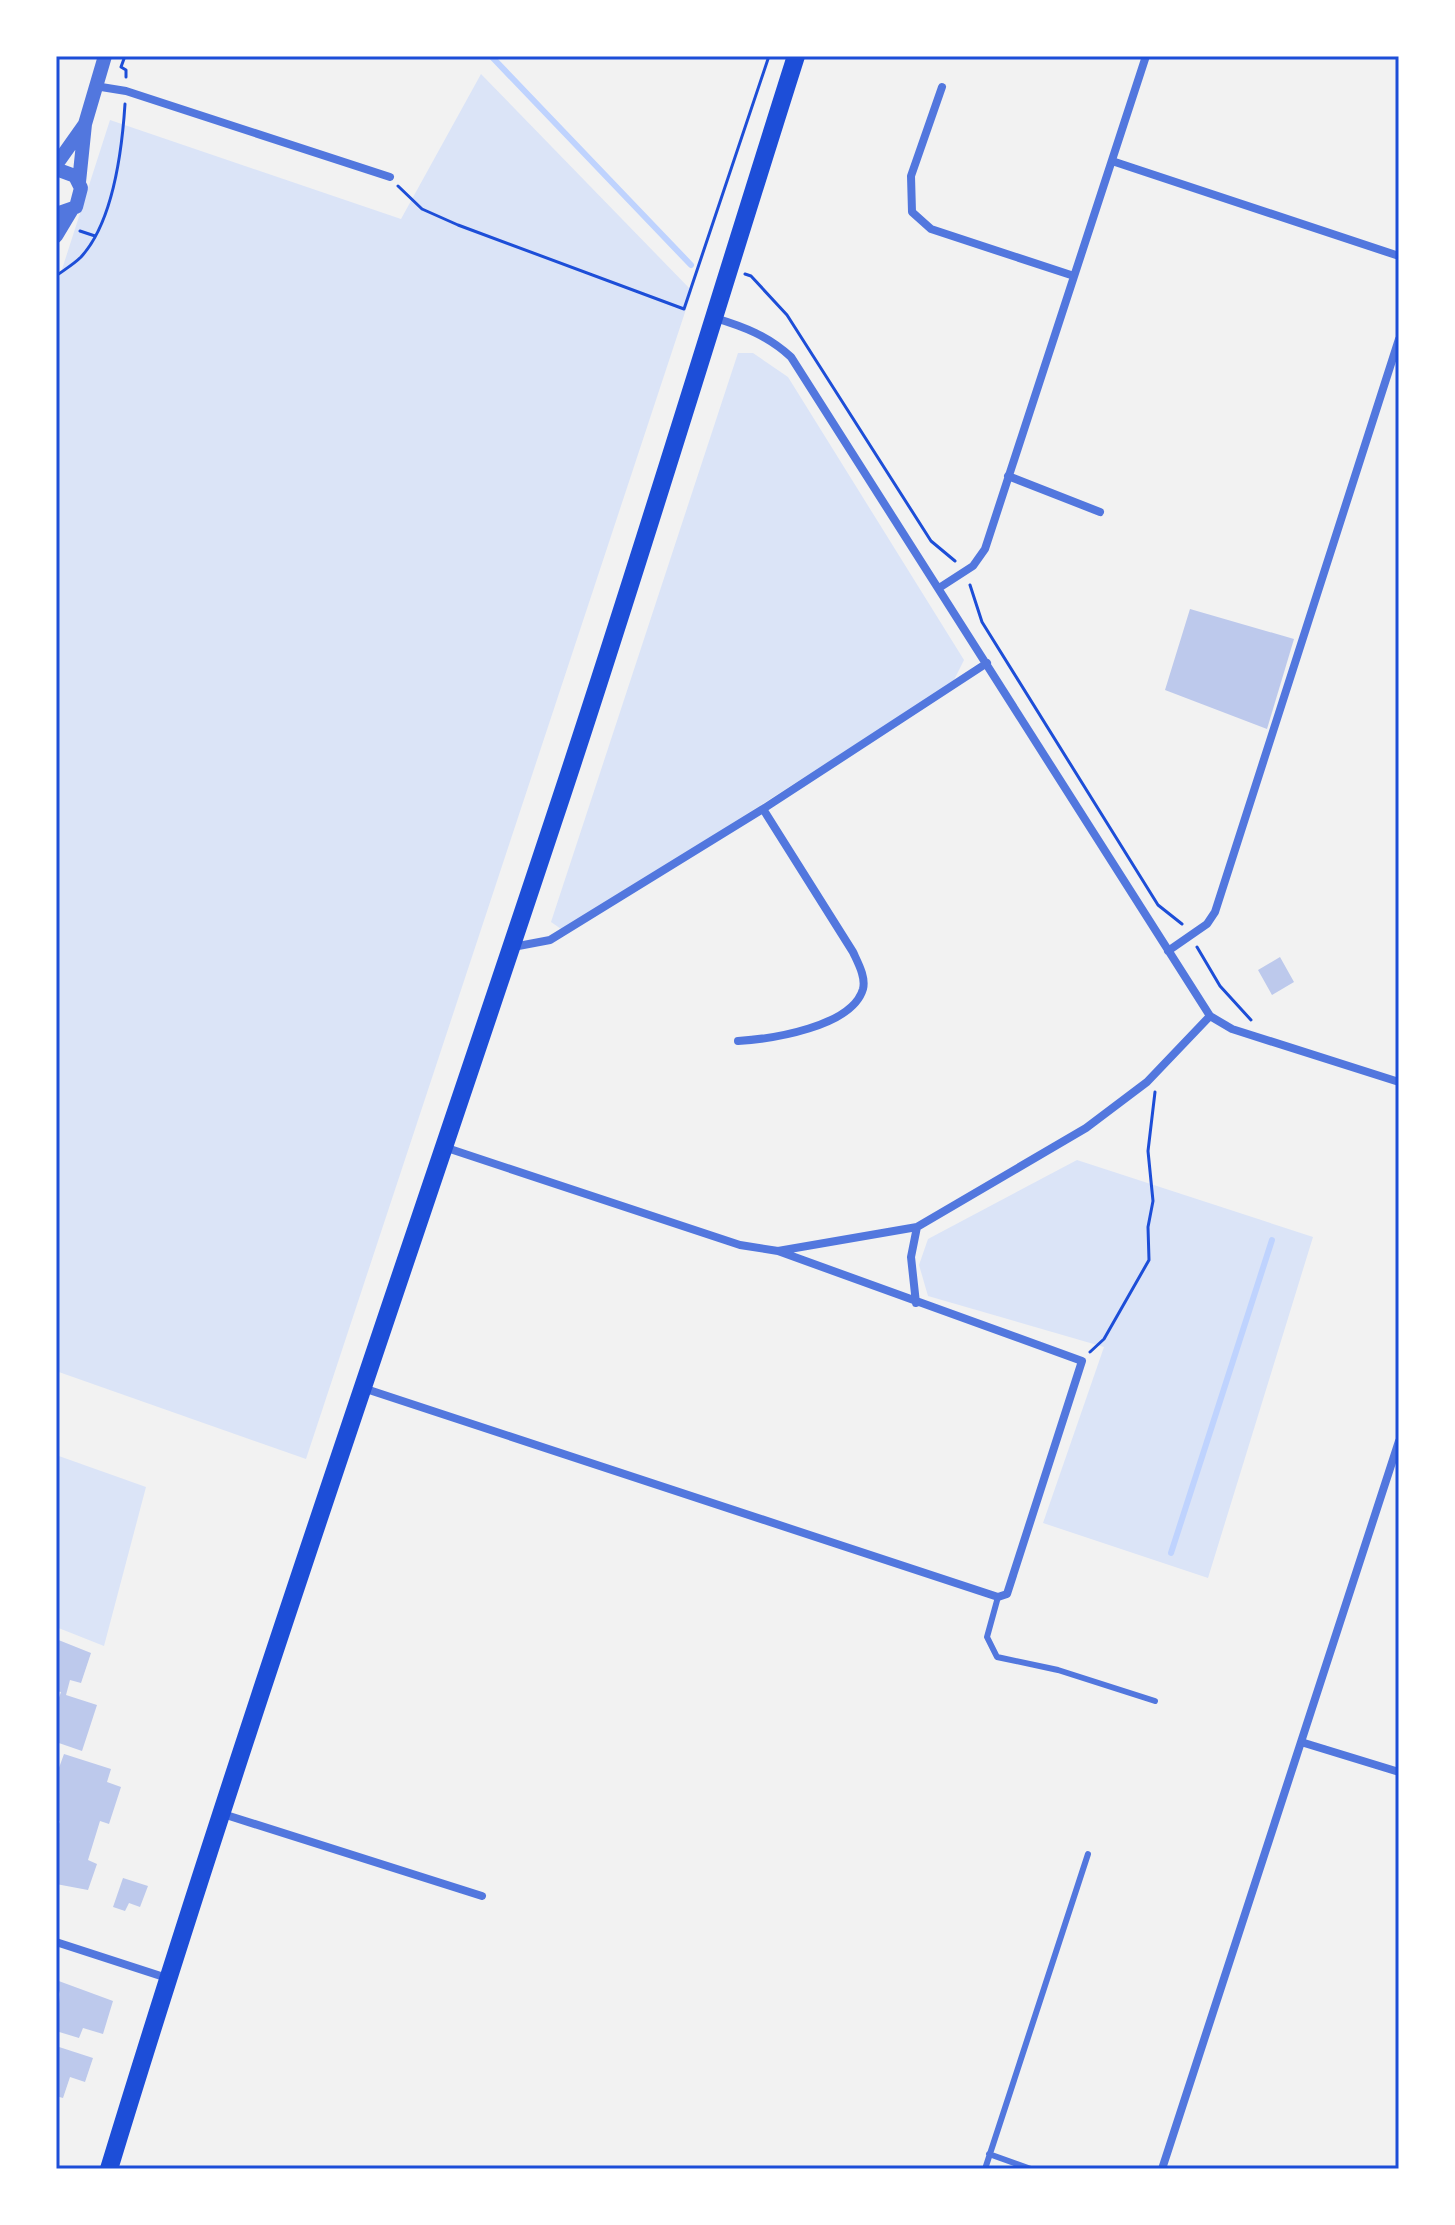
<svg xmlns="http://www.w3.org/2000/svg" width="1455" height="2225" viewBox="0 0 1455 2225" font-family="Helvetica,sans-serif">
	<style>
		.green { fill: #dbe4f7 }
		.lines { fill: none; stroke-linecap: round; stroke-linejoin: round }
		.stream { stroke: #bfd3fe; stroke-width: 6 }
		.building { fill: #bdc9ec }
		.path { stroke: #1d4ed8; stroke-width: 3 }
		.service { stroke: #5277de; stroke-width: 6 }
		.minor { stroke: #5277de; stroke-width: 8 }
		.tertiary { stroke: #5277de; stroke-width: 14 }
		.primary { stroke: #1d4ed8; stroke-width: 18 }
		.neatline { fill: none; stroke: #1d4ed8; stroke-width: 3 }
	</style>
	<rect width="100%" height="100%" fill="#f2f2f2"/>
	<path class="green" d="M481,74L692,291L306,1459L56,1371V288L110,120L401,219Z
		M738,353H753L788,377L964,660L953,682L564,931L551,922Z
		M1077,1160L1313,1237L1208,1578L1043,1523L1104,1347L928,1296L919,1265L928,1239Z
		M56,1455L146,1487L104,1646L56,1627Z"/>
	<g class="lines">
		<path class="stream" d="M491,56L691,265
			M1171,1553L1272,1240"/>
	</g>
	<path class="building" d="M1190,609L1294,639L1267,729L1165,690Z
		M1280,957L1294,982L1272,995L1258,970Z
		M56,1639L91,1653L81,1683L70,1680L66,1695L97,1705L82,1751L56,1742V1706L61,1692L56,1691Z
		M64,1754L111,1769L107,1782L121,1787L109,1824L100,1821L88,1860L97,1864L88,1890L56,1884V1832L60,1821L56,1820V1776Z
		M123,1878L148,1886L140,1907L129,1903L125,1911L113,1907Z
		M56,1980L113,2001L103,2034L83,2028L79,2038L56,2031L60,1994Z
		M56,2046L93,2058L85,2082L70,2077L63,2098L56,2096Z"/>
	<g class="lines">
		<path class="path" d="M125,56L121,67L126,70V77
			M398,186L422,209L458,225L684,309L769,56
			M80,231L95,236
			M745,274L751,276L787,315L931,541L955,561
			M56,276C64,270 74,264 81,257C113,222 122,150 125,104
			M970,585L982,622L1158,905L1182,924
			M1197,947L1220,986L1251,1020
			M1090,1352L1104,1339L1149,1260L1148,1227L1153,1201L1148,1151L1155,1092"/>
		<path class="service" d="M998,1597L987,1637L997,1657L1058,1670L1155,1701
			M989,2154L1031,2169
			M985,2169L1088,1854"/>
		<path class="minor" d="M95,86L126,91L390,177
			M942,87L911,176L912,212L931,229L1074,276
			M1112,161L1399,256
			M715,318C745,327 768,336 791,357L1210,1016L1232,1029L1399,1082
			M1008,476L1100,512
			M939,588L973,566L985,549L1146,56
			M513,947L550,940L763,809L987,663
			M1168,951L1207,924L1215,912L1399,339
			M738,1041C771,1039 852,1027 863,989C866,977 858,963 853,952L763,809
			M444,1147L740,1245L778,1251L917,1227L1086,1128L1147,1082L1210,1016
			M916,1303L911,1257L917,1227
			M363,1388L998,1597L1007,1594L1082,1361L778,1251
			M1301,1742L1399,1772
			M223,1814L482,1896
			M56,1942L167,1978
			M1162,2169L1399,1441"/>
		<path class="tertiary" d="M56,165L85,124
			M56,169L75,176L81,188L76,207L56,214
			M79,182L85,124L105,56
			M56,236L71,211"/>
		<path class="primary" d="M109,2169C247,1717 404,1271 553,822C638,568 715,311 796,56"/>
	</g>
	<rect width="1455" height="2225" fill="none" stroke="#ffffff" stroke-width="116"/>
	<rect x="58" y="58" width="1339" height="2109" class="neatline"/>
</svg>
